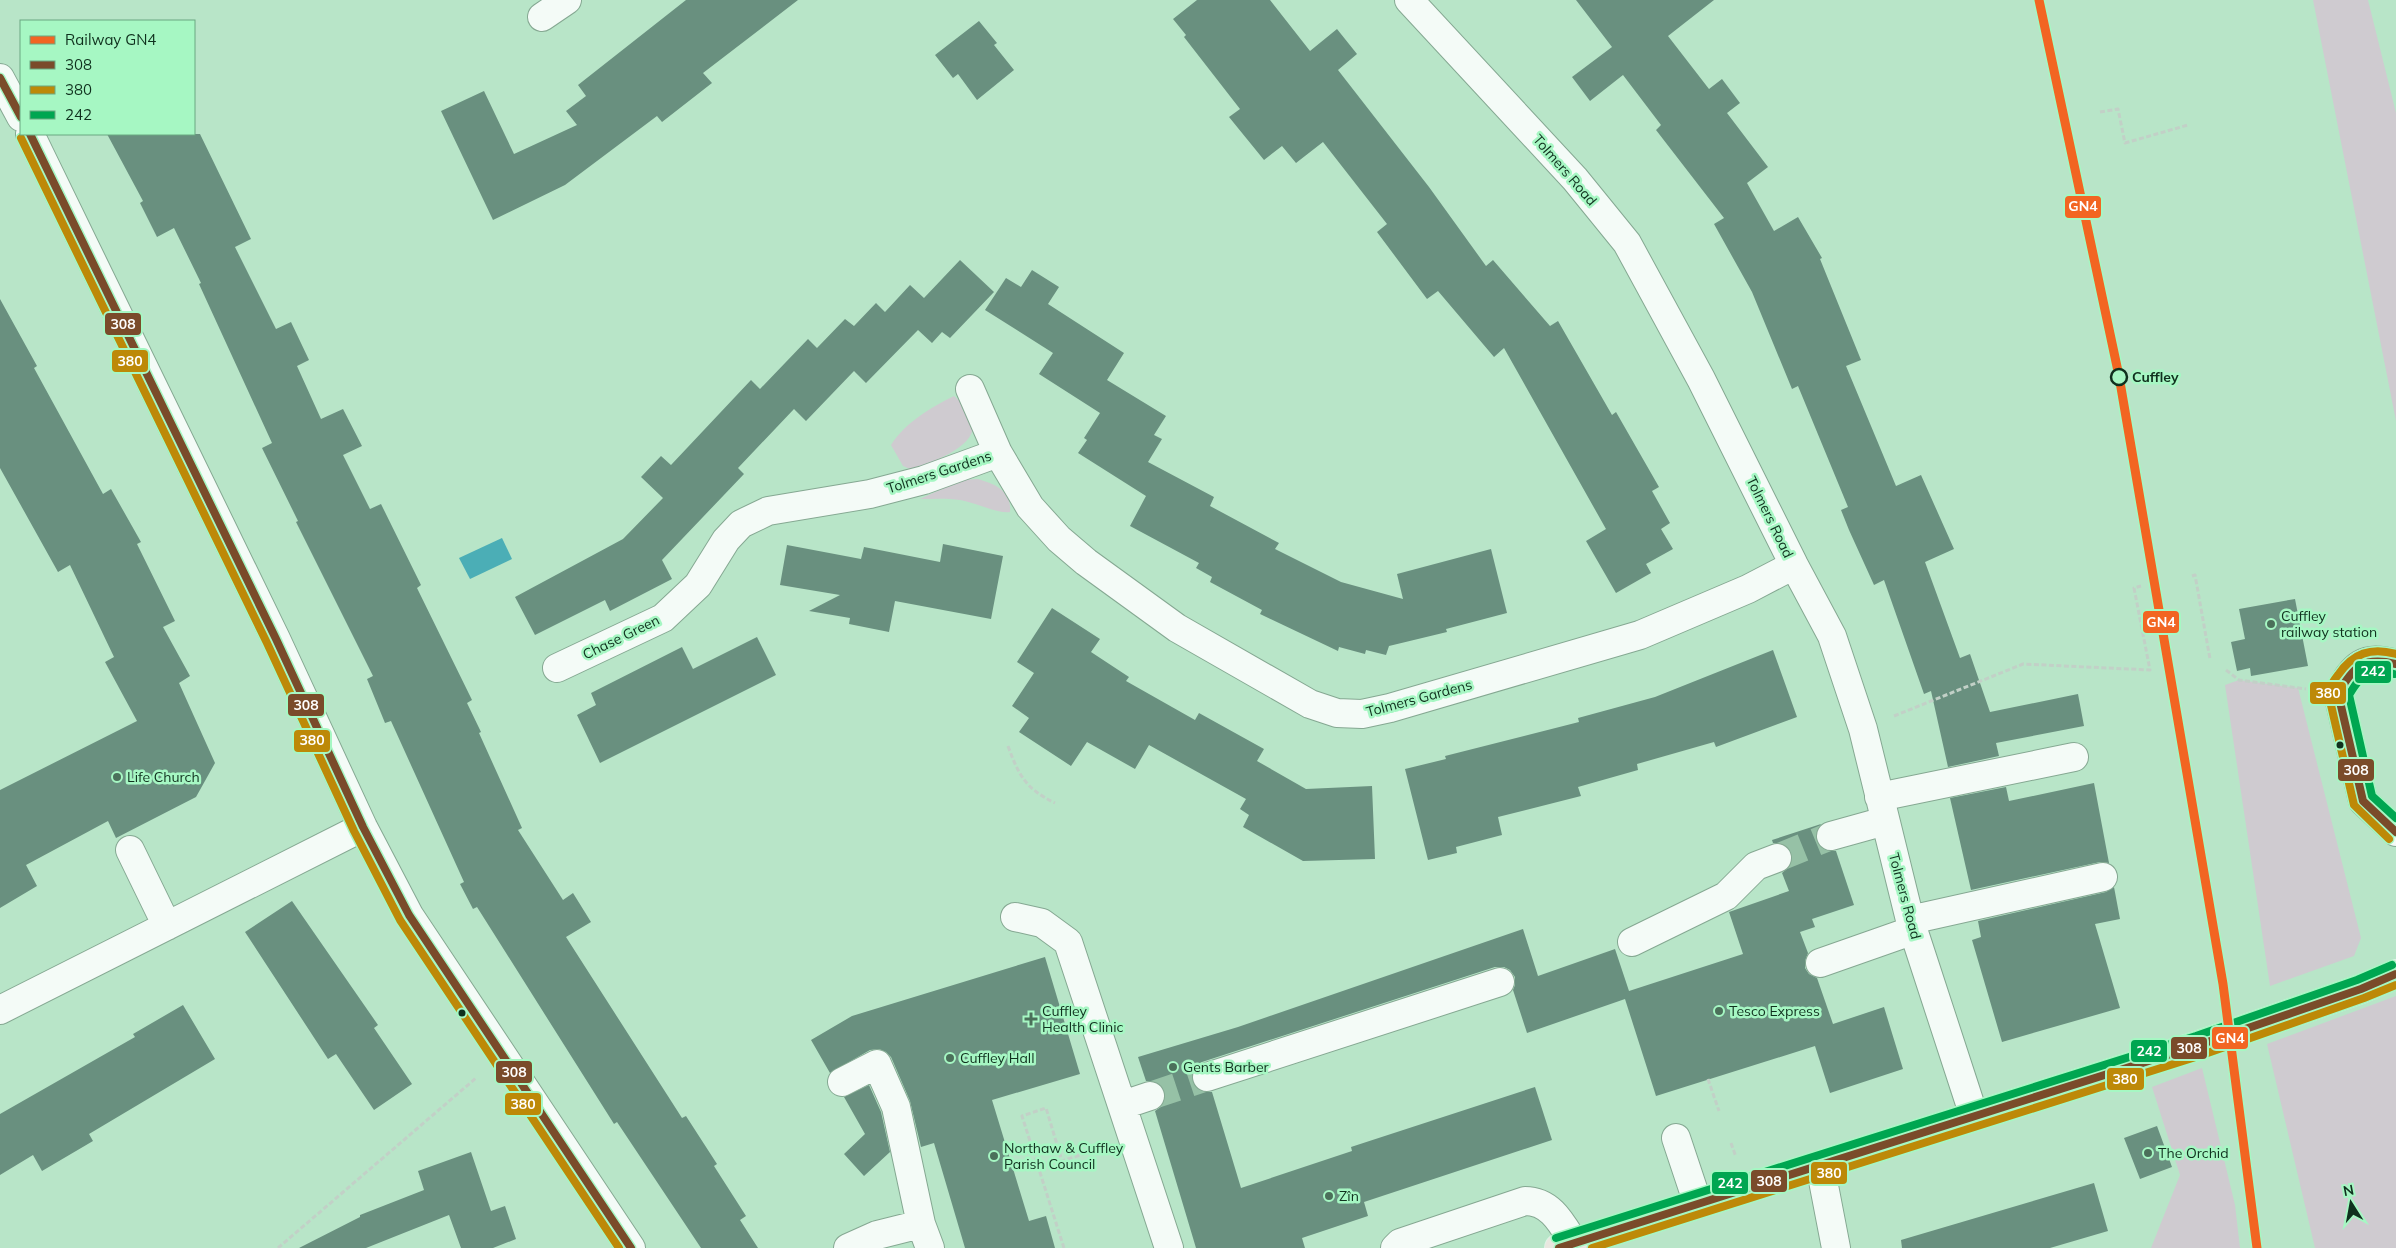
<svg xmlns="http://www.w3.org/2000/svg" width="2396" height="1248" viewBox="0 0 2396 1248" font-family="Mulish,sans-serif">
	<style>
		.green { fill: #cfcbd0 }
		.water { fill: #4baeb6 }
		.building { fill: #69907f }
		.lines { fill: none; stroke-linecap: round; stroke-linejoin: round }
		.minor-tunnel { stroke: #96c1a6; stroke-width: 28; stroke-dasharray: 28 14; stroke-linecap: butt }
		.minor-casing { stroke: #85a892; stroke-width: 30 }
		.major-casing { stroke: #dff3e6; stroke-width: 30 }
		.path { stroke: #c2d0c7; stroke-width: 3; stroke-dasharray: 5 2.5; stroke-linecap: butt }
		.minor { stroke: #f4fbf7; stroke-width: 28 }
		.major { stroke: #e9e7e0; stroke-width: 28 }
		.bus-1-casing { stroke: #a6f7c3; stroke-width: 11 }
		.bus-2-casing { stroke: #a6f7c3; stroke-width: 11 }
		.bus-3-casing { stroke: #a6f7c3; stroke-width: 11 }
		.bus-1 { stroke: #7a4b2a; stroke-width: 8 }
		.bus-2 { stroke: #bd8908; stroke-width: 8 }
		.bus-3 { stroke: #00a651; stroke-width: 8 }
		.rail-1-casing { stroke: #a6f7c3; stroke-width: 12 }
		.rail-1 { stroke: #f26522; stroke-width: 9 }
		.stop-dot { fill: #a6f7c3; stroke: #10311e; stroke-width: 2.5 }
		.poi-dot { fill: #4b705a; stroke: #a6f7c3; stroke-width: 2 }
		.bus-dot { fill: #10311e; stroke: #a6f7c3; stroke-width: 2 }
		.labels { text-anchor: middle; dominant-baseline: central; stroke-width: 5; stroke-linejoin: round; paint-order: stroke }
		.street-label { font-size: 14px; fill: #10311e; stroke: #a6f7c3 }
		.stop-label { font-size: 14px; font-weight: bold; fill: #10311e; stroke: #a6f7c3; text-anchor: start }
		.poi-label { font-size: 14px; fill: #10311e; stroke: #a6f7c3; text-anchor: start }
		.line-badge { stroke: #a6f7c3; stroke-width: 2 }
		.badge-label { font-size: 14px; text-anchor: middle; font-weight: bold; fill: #fff }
	</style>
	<rect width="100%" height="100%" fill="#b8e5c8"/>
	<path class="green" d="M2313,0H2368L2396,113V421Z
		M954,396C959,401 965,405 968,410C991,444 933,461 912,470L903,466L891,445C906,422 930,408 954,396Z
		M978,479C995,484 1012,491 1010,512C998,514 974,502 960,500C947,498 933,499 920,499L961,480Z
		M2239,680L2298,688L2361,938L2354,956L2270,986L2225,685Z
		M2396,996V1248H2315L2267,1044Z
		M2202,1068L2235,1205L2240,1248H2151L2180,1175L2152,1087Z"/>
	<path class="water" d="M502,538L512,559L470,579L459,558Z"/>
	<path class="building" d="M686,0H798L703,73L712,83L662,122L657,116L565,185L493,220L441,111L484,91L514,154L577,125L566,111L586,96L578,85Z
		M1197,0H1270L1310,51L1337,29L1357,54L1338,70L1429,187L1486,266L1493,260L1550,326L1558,321L1612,415L1616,412L1659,487L1652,491L1670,523L1661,529L1673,549L1646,564L1651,573L1616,593L1586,541L1606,529L1504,348L1494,357L1438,291L1427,299L1377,232L1387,224L1323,142L1296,163L1282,146L1264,160L1229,117L1240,109L1184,37L1186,35L1173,19Z
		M1576,0H1714L1668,36L1709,89L1722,79L1740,103L1727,113L1768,167L1747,183L1774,231L1798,217L1822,258L1820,259L1861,360L1846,366L1896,486L1921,475L1954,549L1925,562L1960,658L1970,654L1990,712L2078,694L2084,726L1996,743L1999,756L1948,767L1931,691L1924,694L1884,580L1874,585L1849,530L1841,510L1848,507L1798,386L1792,389L1752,292L1714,224L1724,218L1656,130L1661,125L1623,75L1590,101L1572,77L1612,47Z
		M979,21L997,43L994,45L1014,70L977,100L958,74L953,78L935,55Z
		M107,134H200L251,239L235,247L276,329L291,322L309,360L297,366L321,419L343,409L362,446L343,455L370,509L381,504L421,585L417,588L472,700L467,703L481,732L479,733L522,828L518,830L563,900L573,893L591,922L566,937L682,1118L686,1116L717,1164L714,1166L746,1216L740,1220L758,1248H701L617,1122L614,1124L477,907L473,909L460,884L464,882L391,721L385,723L367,679L373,676L296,522L298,521L262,448L272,443L199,284L201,283L174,228L157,237L140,203L143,201Z
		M960,260L994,292L950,338L942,332L932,343L918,330L866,383L854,371L806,421L794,409L738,468L744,474L662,560L672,579L610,611L605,600L535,635L515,597L623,539L663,498L641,477L661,456L671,465L751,380L760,389L808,339L817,348L845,319L854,326L876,303L885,312L910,285L924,298Z
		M1032,270L1059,287L1048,304L1124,353L1107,380L1166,416L1154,435L1162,439L1148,462L1214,497L1210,506L1279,543L1275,549L1341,582L1403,599L1397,574L1491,549L1507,613L1446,629L1447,632L1389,646L1386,655L1366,650L1365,654L1339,647L1338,651L1260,614L1262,610L1210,582L1212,577L1196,568L1199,563L1130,526L1146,496L1078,453L1087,440L1084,438L1100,413L1039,374L1053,353L985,310L1006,278L1021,287Z
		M0,299L37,366L34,368L103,494L111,489L141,542L137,544L175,621L163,627L190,676L179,683L215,763L196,797L116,838L108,821L26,865L37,886L0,908V790L137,721L105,662L114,657L70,565L58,572L0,468Z
		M943,544L1003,556L991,619L895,601L889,632L849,624L850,618L809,611L840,595L780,585L787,545L861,559L864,547L940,562Z
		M2295,599L2308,666L2251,676L2250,668L2237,671L2231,642L2245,639L2239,609Z
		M1052,608L1100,639L1091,652L1129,677L1126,681L1195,720L1199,713L1264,749L1257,761L1306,789L1372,786L1375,859L1303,861L1243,827L1249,815L1240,809L1246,799L1149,745L1135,769L1087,742L1071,766L1019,732L1029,718L1012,706L1034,673L1017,662Z
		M757,637L776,675L600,763L577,715L596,705L591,693L682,647L693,669Z
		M1773,650L1797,717L1716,747L1714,742L1637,764L1638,770L1578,787L1581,796L1498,817L1502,835L1456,847L1457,853L1428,860L1405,769L1446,759L1445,756L1579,722L1578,718L1655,697Z
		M2094,783L2109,863L2100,862L1971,890L1950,798L2006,787L2009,801Z
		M1821,824L1816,832V841L1820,847L1827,851H1836L1854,905L1812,919L1815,927L1800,932L1808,953L1805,961V968L1809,974L1817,978L1833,1024L1884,1007L1903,1069L1830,1093L1815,1046L1656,1096L1625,999L1527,1033L1513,990L1515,985V977L1510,970L1504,967H1495L1202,1062L1196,1066L1192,1073V1082L1197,1089L1203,1092H1212L1241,1188L1352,1151L1351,1147L1535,1087L1552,1140L1364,1202L1368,1216L1302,1238L1305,1248H1196L1155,1111L1162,1106L1165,1100V1092L1160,1084L1154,1081H1146L1138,1057L1238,1027L1523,929L1538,976L1615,949L1629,991L1743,954L1729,912L1789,891L1782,873L1789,867L1792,861V853L1786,846L1780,843H1773L1772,840Z
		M2114,887L2120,919L2095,924L2120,1008L2002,1042L1972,940L1981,937L1978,921L2106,892Z
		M292,901L378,1025L374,1028L412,1084L374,1110L336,1054L328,1059L245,932Z
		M1045,957L1080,1074L992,1100L1029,1221L1046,1216L1055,1248H965L934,1143L921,1147L910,1101L891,1057L886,1052L879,1049L870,1050L830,1073L811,1040L852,1016Z
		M183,1005L215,1059L89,1134L93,1141L42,1171L33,1155L0,1175V1114L135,1037L133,1034Z
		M869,1085L881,1112L890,1152L864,1176L844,1154L865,1134L844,1097Z
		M2157,1126L2172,1167L2140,1179L2124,1138Z
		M471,1152L491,1211L505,1206L516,1239L493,1248H461L449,1215L366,1248H299L360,1217V1215L424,1190L418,1171Z
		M2094,1183L2108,1231L2050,1248H1902L1901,1240Z"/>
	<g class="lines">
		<path class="minor-tunnel" d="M1777,858L1831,836
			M1150,1096L1207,1077"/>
		<defs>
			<path id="minor" d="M1409,0L1575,179L1627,243L1701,379L1794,565L1832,636L1863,729L1910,920L1974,1116
				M542,17L567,0
				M0,78L21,117
				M30,134L276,639L363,827L409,915L631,1248
				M970,389L998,453
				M2396,664C2362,653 2354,667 2338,693L2363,801L2396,832
				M557,668L663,618L698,585L726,540L741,524L768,511L870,494L924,480L998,453L1030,507L1059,539L1086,562L1177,628L1310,704L1337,713L1362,714L1390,708L1640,635L1748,589L1794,565
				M1879,797L2074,757
				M1831,836L1885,821
				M130,850L167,926
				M1015,917L1042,923L1068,942L1169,1248
				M1910,920L2103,877
				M1632,942L1726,896L1756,866L1777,858
				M1820,963L1914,930
				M0,1010L363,827
				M1207,1077L1500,982
				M842,1082L877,1064L896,1107L921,1224L930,1248
				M1123,1105L1150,1096
				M1676,1138L1698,1204
				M1820,1165L1836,1248
				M848,1248L877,1235L921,1224
				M1395,1248L1400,1243L1525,1201C1551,1201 1562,1224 1574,1243"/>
			<path id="major" d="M1559,1248L2199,1045L2361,989L2396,974"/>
		</defs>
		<use href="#minor" class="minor-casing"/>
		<use href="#major" class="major-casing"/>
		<path class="path" d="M2100,112L2118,109L2125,143L2188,125
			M2192,576L2195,575L2210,659
			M2226,670L2239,680L2306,689
			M1894,716L2023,664L2150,670L2134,588L2141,586
			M1008,746C1019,776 1026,789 1055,803
			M1708,1079L1719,1111
			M1731,1143L1736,1157
			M278,1248L476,1078
			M1064,1248L1022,1116L1046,1108L1062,1161L1102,1148"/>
		<use href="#minor" class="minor"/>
		<use href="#major" class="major"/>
		<defs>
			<path id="bus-1" d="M0,78L21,117
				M30,134L276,639L363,827L409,915L631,1248
				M2396,664C2363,656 2355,666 2338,693L2363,801L2396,832
				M1559,1248L2199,1045L2361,989L2396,974"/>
			<path id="bus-2" d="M21,138L267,643L354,831L400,920L619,1248
				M2389,839L2354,805L2328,692C2330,686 2334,680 2338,675C2353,653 2371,647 2396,654
				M1592,1248L2202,1055L2364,998L2396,985"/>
			<path id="bus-3" d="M2394,674C2368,667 2362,673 2349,695L2372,796L2396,818
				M1556,1238L2196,1036L2357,980L2392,965"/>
		</defs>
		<use href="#bus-1" class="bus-1-casing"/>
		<use href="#bus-2" class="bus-2-casing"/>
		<use href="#bus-3" class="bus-3-casing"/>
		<use href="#bus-1" class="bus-1"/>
		<use href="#bus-2" class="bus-2"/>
		<use href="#bus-3" class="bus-3"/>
		<defs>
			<path id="rail-1" d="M2039,0L2119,376L2223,984L2257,1248"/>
		</defs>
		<use href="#rail-1" class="rail-1-casing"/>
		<use href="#rail-1" class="rail-1"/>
	</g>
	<circle class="stop-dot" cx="2119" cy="377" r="8"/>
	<g class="poi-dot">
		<circle cx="2271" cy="624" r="5"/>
		<circle cx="117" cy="777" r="5"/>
		<circle cx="1719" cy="1011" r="5"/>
		<path d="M1028.5 1011.5h5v5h5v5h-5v5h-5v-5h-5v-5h5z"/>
		<circle cx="950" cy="1058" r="5"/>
		<circle cx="1173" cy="1067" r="5"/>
		<circle cx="2148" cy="1153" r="5"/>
		<circle cx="994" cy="1156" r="5"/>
		<circle cx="1329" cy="1196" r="5"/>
	</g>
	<g class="bus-dot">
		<circle cx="2340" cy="745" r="4.5"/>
		<circle cx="462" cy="1013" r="4.5"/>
	</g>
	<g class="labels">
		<g class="street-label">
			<text transform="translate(1565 170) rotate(49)">Tolmers Road</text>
			<text transform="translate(939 472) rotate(-18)">Tolmers Gardens</text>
			<text transform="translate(1770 517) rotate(64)">Tolmers Road</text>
			<text transform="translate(621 637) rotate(-26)">Chase Green</text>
			<text transform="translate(1419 698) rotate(-15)">Tolmers Gardens</text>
			<text transform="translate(1905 896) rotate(75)">Tolmers Road</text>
		</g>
		<g class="stop-label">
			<text x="2132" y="377">Cuffley</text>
		</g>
		<g class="poi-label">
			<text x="2281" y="616">Cuffley<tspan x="2281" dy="16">railway station</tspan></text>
			<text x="127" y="777">Life Church</text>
			<text x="1042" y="1011">Cuffley<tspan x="1042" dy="16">Health Clinic</tspan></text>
			<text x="1729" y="1011">Tesco Express</text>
			<text x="960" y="1058">Cuffley Hall</text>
			<text x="1183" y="1067">Gents Barber</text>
			<text x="1004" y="1148">Northaw &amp; Cuffley<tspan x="1004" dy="16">Parish Council</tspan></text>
			<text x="2158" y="1153">The Orchid</text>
			<text x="1339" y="1196">Zîn</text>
		</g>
	</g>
	<g class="line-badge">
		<rect x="2064" y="195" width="38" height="24" rx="5" fill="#f26522"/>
		<rect x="104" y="312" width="38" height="24" rx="5" fill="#7a4b2a"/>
		<rect x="111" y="349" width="38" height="24" rx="5" fill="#bd8908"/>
		<rect x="2142" y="610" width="38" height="24" rx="5" fill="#f26522"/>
		<rect x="2354" y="660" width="38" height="24" rx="5" fill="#00a651"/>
		<rect x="2309" y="681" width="38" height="24" rx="5" fill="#bd8908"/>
		<rect x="287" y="693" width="38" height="24" rx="5" fill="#7a4b2a"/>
		<rect x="293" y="729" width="38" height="24" rx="5" fill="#bd8908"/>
		<rect x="2337" y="758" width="38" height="24" rx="5" fill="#7a4b2a"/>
		<rect x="2211" y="1026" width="38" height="24" rx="5" fill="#f26522"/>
		<rect x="2170" y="1036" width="38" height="24" rx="5" fill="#7a4b2a"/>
		<rect x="2130" y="1039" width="38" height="24" rx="5" fill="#00a651"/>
		<rect x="495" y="1060" width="38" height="24" rx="5" fill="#7a4b2a"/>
		<rect x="2106" y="1067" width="39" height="24" rx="5" fill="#bd8908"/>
		<rect x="504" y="1092" width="38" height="24" rx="5" fill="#bd8908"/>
		<rect x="1810" y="1161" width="38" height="24" rx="5" fill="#bd8908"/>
		<rect x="1750" y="1169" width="38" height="24" rx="5" fill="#7a4b2a"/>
		<rect x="1711" y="1171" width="38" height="24" rx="5" fill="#00a651"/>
	</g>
	<g class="badge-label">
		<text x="2083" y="211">GN4</text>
		<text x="123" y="329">308</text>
		<text x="130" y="366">380</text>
		<text x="2161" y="627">GN4</text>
		<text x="2373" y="676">242</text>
		<text x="2328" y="698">380</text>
		<text x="306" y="710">308</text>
		<text x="312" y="745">380</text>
		<text x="2356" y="775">308</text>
		<text x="2230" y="1043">GN4</text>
		<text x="2189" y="1053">308</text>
		<text x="2149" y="1056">242</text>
		<text x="514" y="1077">308</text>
		<text x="2125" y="1084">380</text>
		<text x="523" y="1109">380</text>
		<text x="1829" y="1178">380</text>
		<text x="1769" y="1186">308</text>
		<text x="1730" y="1188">242</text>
	</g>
	<rect x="20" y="20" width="175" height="115" fill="#a6f7c3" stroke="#6aa881"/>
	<rect x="30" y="36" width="25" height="8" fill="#f26522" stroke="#6aa881"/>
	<text x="65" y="45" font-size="15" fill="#10311e">Railway GN4</text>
	<rect x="30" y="61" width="25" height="8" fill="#7a4b2a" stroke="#6aa881"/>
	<text x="65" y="70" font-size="15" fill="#10311e">308</text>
	<rect x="30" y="86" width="25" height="8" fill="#bd8908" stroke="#6aa881"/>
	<text x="65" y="95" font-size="15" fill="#10311e">380</text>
	<rect x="30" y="111" width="25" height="8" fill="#00a651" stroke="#6aa881"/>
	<text x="65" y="120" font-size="15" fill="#10311e">242</text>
	<g transform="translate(2351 1203) rotate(349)" stroke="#a6f7c3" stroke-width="4" paint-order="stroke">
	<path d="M0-4L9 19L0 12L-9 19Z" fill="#10311e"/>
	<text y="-8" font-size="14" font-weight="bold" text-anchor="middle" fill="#10311e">N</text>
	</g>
</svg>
